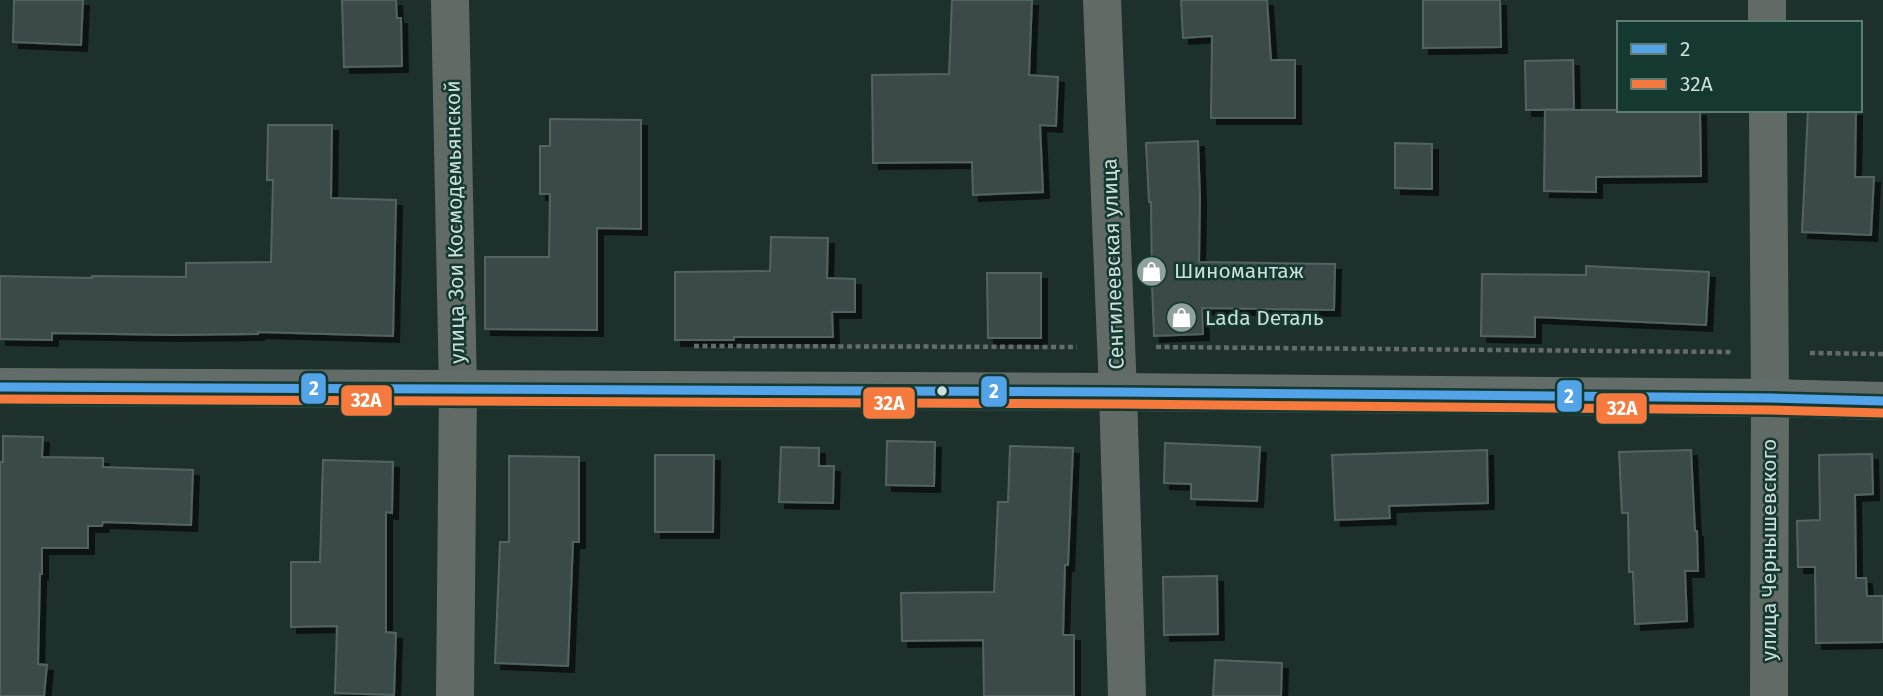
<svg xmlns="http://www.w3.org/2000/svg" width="1883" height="696" viewBox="0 0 1883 696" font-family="'Fira Sans',sans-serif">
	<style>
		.building { fill: #3b4a49; stroke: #536362; stroke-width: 2; filter: url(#shadow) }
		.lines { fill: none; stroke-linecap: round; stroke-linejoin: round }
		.path { stroke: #646c69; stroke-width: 4.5; stroke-dasharray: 5 3.5; stroke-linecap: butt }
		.minor { stroke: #626a66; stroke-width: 38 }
		.secondary { stroke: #626c68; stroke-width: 38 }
		.bus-1-casing { stroke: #153831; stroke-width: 14 }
		.bus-2-casing { stroke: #153831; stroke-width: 14 }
		.bus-1 { stroke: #53a3e8; stroke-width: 9 }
		.bus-2 { stroke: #f6793e; stroke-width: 9 }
		.bus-dot { fill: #ccdfda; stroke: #153831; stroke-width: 2.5 }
		.labels { text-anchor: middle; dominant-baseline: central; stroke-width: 5; stroke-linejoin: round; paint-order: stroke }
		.street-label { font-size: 21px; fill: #ccdfda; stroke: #153831 }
		.poi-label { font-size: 21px; fill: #ccdfda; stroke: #153831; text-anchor: start }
		.line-badge { stroke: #153831; stroke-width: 2.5 }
		.badge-label { font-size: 19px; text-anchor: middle; font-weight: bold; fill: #fff }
	</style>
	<defs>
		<filter id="shadow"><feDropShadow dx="6" dy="6" stdDeviation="0" flood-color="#0009"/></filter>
	</defs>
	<rect width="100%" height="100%" fill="#1d302c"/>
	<path class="building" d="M14,0H83L81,45L13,42Z
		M342,0H396L397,18H401L402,66L344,67Z
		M952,0H1032L1029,75L1058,77L1056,126L1040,125L1043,192L973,195L972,162L873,163L872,75L949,74Z
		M1181,0H1267L1271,60H1295V118H1211L1212,36L1183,38Z
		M1423,0H1500L1501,47L1423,48Z
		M1573,60L1574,109L1526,110L1525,61Z
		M1545,110H1700L1701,176L1596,177V192L1544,191Z
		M1808,110H1856L1855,177H1874L1871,235L1802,232Z
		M550,119L641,120V229L597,228V330L485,329V257H549L550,194H540V146H550Z
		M268,125H332L331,198L396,200L393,336L258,332V334L173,335L52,333V340L0,339V276L92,278V276L186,277V263L271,262L273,180H267Z
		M1198,141L1200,199L1199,262L1335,264L1334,310L1202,308L1203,334L1154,336L1152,286L1151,202H1149L1146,143Z
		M1395,143L1432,144V189L1395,188Z
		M771,237L828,238L827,278L855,279V312H832L833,337H734V340H675V272L770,271Z
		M1586,266L1709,272L1706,325L1535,317V337L1481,336L1482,274L1586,275Z
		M987,273H1041V338H988Z
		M3,436L43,437L42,457L103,458V467L193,470L191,525L103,522L102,526H88V548H42V574H40L38,664L47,665L44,696H0V462H3Z
		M887,441L935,442L934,486L886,485Z
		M1165,443L1260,447L1257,501L1191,499V484L1164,483Z
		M1010,446L1073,448L1068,565H1065L1063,635H1074V696H984L983,640L902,641L901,593L994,592L998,502H1008Z
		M781,447L819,448V466H834L833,503L779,502Z
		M1487,450L1488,503L1389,506L1390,518L1335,520L1332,455Z
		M1691,450L1695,531H1697L1698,571H1685L1687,621L1635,624L1633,572H1629L1628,513H1622L1619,452Z
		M1872,454L1873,494L1855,495L1856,578H1866L1867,596H1883V642L1816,643L1815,567H1798L1797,521L1820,520L1819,455Z
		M655,455H714L713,532H655Z
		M509,456L579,457V542H573L568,666L495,663L500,542H509Z
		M323,460L393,462L392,513L386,512V632L396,633L394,695L335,693L337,626L291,627V562H320Z
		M1217,576L1218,634L1164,635L1163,577Z
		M1215,660L1282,663L1281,696H1213Z"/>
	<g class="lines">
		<path class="path" d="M694,346L1077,347
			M1156,347L1732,352
			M1810,353L1883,354"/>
		<path class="minor" d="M450,0L458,390L455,696
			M1102,0L1118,392L1127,696
			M1767,0V23
			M1768,110L1770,398L1769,696"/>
		<path class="secondary" d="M0,387L1118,392L1770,398L1883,401"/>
		<defs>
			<path id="bus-1" d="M0,387L1118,392L1770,398L1883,401"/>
			<path id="bus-2" d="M0,399L1118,404L1770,410L1883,413"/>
		</defs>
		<use href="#bus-1" class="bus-1-casing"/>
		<use href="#bus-2" class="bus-2-casing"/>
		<use href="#bus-1" class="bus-1"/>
		<use href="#bus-2" class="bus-2"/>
	</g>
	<defs>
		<symbol id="shop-disc" viewBox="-11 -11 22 22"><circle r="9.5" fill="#8fa29d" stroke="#153831"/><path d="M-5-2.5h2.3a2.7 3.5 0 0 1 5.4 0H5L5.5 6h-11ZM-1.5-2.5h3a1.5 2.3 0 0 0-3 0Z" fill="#fff"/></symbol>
	</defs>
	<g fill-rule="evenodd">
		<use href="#shop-disc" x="1134" y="254" width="35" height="35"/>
		<use href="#shop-disc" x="1164" y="300" width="35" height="35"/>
	</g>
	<circle class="bus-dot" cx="942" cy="391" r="6"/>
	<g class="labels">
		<g class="street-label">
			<text transform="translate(455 222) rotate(-91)">улица Зои Космодемьянской</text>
			<text transform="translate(1113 264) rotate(-92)">Сенгилеевская улица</text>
			<text transform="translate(1769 550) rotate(-90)">улица Чернышевского</text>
		</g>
		<g class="poi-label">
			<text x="1174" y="271">Шиномантаж</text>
			<text x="1205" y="318">Lada Dеталь</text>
		</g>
	</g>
	<g class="line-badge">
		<rect x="300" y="372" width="27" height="33" rx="7" fill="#53a3e8"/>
		<rect x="980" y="375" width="28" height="33" rx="7" fill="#53a3e8"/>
		<rect x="1556" y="379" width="27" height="34" rx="7" fill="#53a3e8"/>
		<rect x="340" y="384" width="53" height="33" rx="7" fill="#f6793e"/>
		<rect x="862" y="386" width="54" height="34" rx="7" fill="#f6793e"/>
		<rect x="1595" y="392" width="53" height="33" rx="7" fill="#f6793e"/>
	</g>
	<g class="badge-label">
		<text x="314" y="395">2</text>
		<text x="994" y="398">2</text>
		<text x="1569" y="403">2</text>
		<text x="366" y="407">32A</text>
		<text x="889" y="410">32A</text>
		<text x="1622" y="415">32A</text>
	</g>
	<rect x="1617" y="21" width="245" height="91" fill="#153831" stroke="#5e7b75" stroke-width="2"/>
	<rect x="1631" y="44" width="35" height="10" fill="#53a3e8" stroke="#5e7b75" stroke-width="2"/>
	<text x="1680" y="56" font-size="21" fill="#ccdfda">2</text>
	<rect x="1631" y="79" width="35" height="10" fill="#f6793e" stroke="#5e7b75" stroke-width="2"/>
	<text x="1680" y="91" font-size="21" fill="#ccdfda">32A</text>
</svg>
